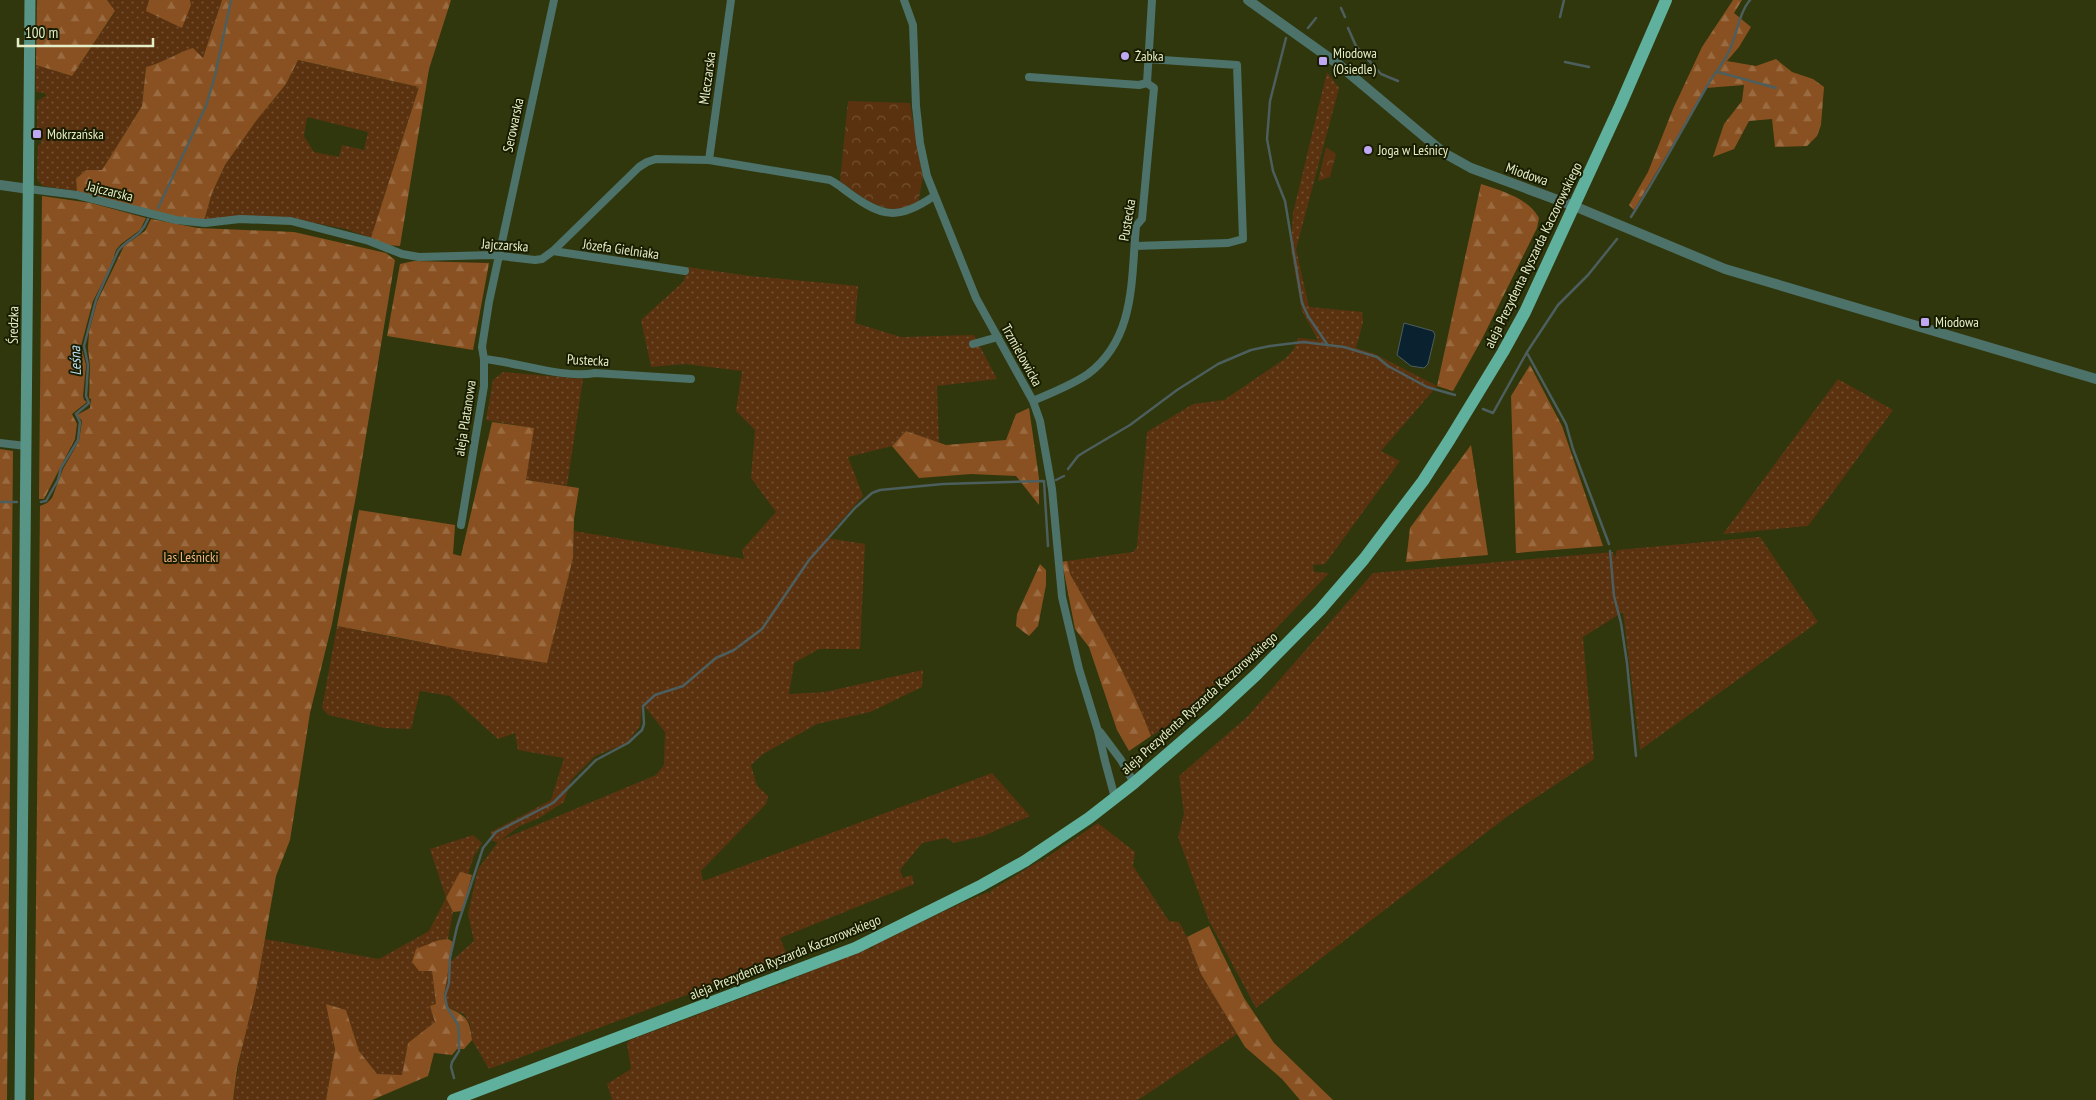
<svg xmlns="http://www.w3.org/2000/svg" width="2096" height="1100" viewBox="0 0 2096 1100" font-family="'PT Sans Narrow',sans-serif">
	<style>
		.grass { fill: url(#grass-dots); fill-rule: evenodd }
		.forest { fill: url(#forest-firs) }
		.park { fill: url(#park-crowns) }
		.water { fill: #0a212f; stroke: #4c5e5d }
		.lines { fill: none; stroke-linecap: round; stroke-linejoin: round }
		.stream { stroke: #4c5e5d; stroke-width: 2.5 }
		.minor { stroke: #4d7269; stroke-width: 8 }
		.tertiary { stroke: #4d7269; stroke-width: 10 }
		.secondary { stroke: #599587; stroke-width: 11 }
		.primary { stroke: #60b09e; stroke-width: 12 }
		.poi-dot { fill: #bfa8f4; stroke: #191d00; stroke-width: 2 }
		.labels { text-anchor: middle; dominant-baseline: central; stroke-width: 4; stroke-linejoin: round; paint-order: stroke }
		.poi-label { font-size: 14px; fill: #e5edc7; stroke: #191d00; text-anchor: start }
		.street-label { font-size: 14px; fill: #e5edc7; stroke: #191d00 }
		.park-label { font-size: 14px; fill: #f5b380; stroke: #191d00 }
		.water-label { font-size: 15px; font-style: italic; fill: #bce0f8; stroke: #191d00 }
	</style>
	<defs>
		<pattern id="grass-dots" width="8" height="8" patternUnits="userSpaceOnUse" patternTransform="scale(1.25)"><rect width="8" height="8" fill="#5a3210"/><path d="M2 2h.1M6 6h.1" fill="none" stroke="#725031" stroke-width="1.8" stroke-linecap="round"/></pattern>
		<pattern id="forest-firs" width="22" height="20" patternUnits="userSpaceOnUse" patternTransform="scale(1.25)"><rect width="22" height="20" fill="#895121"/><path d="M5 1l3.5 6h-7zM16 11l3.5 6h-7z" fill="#9a6a40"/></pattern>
		<pattern id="park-crowns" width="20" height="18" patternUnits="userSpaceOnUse" patternTransform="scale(1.25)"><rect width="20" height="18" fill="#5a3210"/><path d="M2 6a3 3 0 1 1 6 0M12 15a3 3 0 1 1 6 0" fill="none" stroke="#725031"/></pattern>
	</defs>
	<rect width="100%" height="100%" fill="#30370d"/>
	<path class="grass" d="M107,0H149L146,11L191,5L190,0H222L203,58L179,53L162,63L146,67L142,106L102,170H86L76,179L77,191L43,186L38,181L37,176L38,145L41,144V137H37V101L46,96L45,93L36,92V65L72,76L115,12Z
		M297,60L419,87L371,238L346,229L290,218L204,221L212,193L225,165L256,121L286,84ZM307,117L368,132L364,150L342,145L339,157L314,152L304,136Z
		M1327,72L1339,88L1296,249L1309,307L1362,312L1363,322L1356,348L1375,354L1437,386L1381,451L1400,461L1325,564L1313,565L1314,572L1329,573L1262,643L1171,724L1151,736C1129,679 1100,627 1070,574L1067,561L1133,552L1137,547L1147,432L1193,404L1224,400L1286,358L1294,349L1298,338L1318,340L1302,311L1291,250L1293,213Z
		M687,267L750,276L858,286L855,323L901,337L974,335L997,379L937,386L939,443L906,431L892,446L848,457L863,496L826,538L865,544L860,649H819L794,663L789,694L825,692L923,670L922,687L870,712L817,724L763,754L751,765L757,786L768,796L766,804L701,871L703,881L992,773L1030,816L983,836L954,843L946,838L922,843L900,870L903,878L912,875L914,884L780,938L788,957L489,1069L472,1040L470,1024L464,1014L446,1007L444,996L448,964L474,941L468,914L478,869L498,842L492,841L491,832L551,800L564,758L518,750L515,733L498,739L450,696L420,691L411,729L384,728L328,715L322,708L337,626L402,639L547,663L573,558L574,531L744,559L742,550L776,512L751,478L755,430L736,411L742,371L685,364L651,367L641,320L684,281ZM642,703L665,732L664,765L656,775L501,840L518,827L539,818L564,802L571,780L595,756L627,743L640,726Z
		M503,372L583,379L567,486L526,480L533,428L486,420L493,380Z
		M1838,379L1893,410L1808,526L1723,534Z
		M1760,537L1818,622L1640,750L1623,612L1583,637L1594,759L1508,816L1256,1008L1209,921L1178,837L1184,814L1179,776L1247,717L1373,573L1613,552L1615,558L1617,550Z
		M1098,823L1135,852L1133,866L1169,921L1179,922L1187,937L1201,974L1237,1034L1138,1100H612L607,1084L631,1069L627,1044L630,1040L694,1016L697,1018L696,1015L782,983L783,985L785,984V982L869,947L870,949L873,948L872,946L955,906L956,908L957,905L988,892L989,893H991L990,891L1041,860L1043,862L1044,859Z
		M473,835L482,843L474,856L468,875L460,873L446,898L453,912L448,939L438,940L432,971L436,1004L435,1022L408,1043L402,1075H377L359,1051L346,1010L327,1004L335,1049L326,1100H233C240,1046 256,993 265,939L379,959L429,931L446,898L430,849Z"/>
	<path class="forest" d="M37,0H107L115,11L72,76L36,65Z
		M149,0H190L191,5L182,28L146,11Z
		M222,0H451L429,69L400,246L385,245L371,238L419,87L298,60L286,84L256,121L225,165L212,193L204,221L176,218L77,191L76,179L86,170H102L142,106L146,67C163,63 176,53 193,48L203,58Z
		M1733,0H1742L1734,13L1751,27L1739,47L1727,61L1756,66L1776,59L1792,72L1813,79L1824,87L1821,125L1817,136L1807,146L1775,147L1772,119L1749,121L1734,149L1713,157L1724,124L1742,101L1744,85L1706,88L1634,210L1629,205L1648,172L1673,109L1702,47Z
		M1481,184C1502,191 1528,198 1539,218L1537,228L1482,339L1453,391L1437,386Z
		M42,196L91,203L146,218L140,230L121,244L116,250L109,270L93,301L81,346L86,365L83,396L84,400L87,402L72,414L77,424L75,439L44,499H39Z
		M151,219L198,228L294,232L386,253L395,260L356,496L332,624L310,713L290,840L276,876L256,990L237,1069L233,1100H34L40,506L47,503L52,498L63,469L79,441L82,421L77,415L90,408L91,399L89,398L90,366L88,348L89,332L97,302L124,246L145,231Z
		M414,261L489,263L473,350L387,336L400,264Z
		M1530,365L1562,426L1603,546L1516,553L1511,396Z
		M1029,408L1039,478V505L1016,476L971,474L919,478L892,446L906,431L946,445L1006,440L1016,414Z
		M492,422L534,428L526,480L579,488L574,519L573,558L547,663L463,650L337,626L359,510L455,525L453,554L461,556Z
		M1471,445L1488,555L1406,562L1410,528Z
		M0,449L13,451L7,1100H0Z
		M1067,561L1070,574C1100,627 1129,679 1151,736L1129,751L1117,730L1089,647L1075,629L1062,562Z
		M1040,564L1046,570V585L1038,626L1029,636L1016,626L1017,614Z
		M460,872L472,875L462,911L453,912L446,898Z
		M1209,926L1244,998L1274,1043L1333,1100H1300L1282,1079L1245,1047L1201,974L1187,937Z
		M448,939L453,942L444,996L446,1007C466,1016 469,1017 472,1040L464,1049H457L452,1055L434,1053L428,1076L372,1100H326L335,1049L326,1004L346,1010L359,1051L377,1074L402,1075L408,1043L435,1022L430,1006L436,1004L432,971H419L412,962L416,949L439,940Z"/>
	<path class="park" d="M848,101L910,103L923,177L918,203C912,205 905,209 899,209C878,211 856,193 840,181Z
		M1326,147L1336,154L1330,177L1318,181Z"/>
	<path class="water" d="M1404,323L1433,331L1435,335L1428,364L1424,368L1411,366L1397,355Z"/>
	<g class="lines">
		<path class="stream" d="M1341,8L1345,17
			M1560,17L1564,0
			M1308,28L1316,18
			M1348,28L1356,46L1381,74L1398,81
			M1286,38L1270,101L1267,139L1273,171L1285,201L1302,303L1308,316L1327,344
			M1565,62L1589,67
			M1718,72L1776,88
			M158,208L206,106L215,76L231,0
			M1631,217C1658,175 1681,131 1706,88C1713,74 1724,64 1730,49C1737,34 1739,13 1750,0
			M1527,353L1566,424L1573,449L1609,544
			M1483,409L1493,413L1527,352L1558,305L1588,275L1617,239
			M1068,469L1078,456L1086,451L1130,425L1177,390L1218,364L1251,350L1270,346L1303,342L1344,347L1377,357L1388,366L1427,387L1455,395
			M1056,480L1064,476
			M0,502H17
			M41,502L46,501L58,480L61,468L78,440L80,422L76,414L89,403L86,396L88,365L84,346L96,300L118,251C128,237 140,239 148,219
			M1610,551L1614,596L1621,623L1627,663L1636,756
			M454,1078L451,1067L452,1062L459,1051V1034L458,1025L447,1007L445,996L449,983L450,958L457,927L483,848L496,832L553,803L596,760L628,743L642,730L644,724L643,706L655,695L683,686L716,658L734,650L762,629L809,560L855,508L872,493L880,490L943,484L1044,481L1048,546"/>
		<path class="minor" d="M904,0L913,25L916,106L920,143L927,176L976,298L1033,401L1040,421L1052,489L1062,597L1079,669L1098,731L1105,761L1115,798
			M1029,77L1139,85L1147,83
			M709,160L731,0
			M29,189L77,195L176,220L205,223L240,219L291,221L369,241L402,254L419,257L492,255L535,260L542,259L553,251L639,167L647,162L656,159L709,160L830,180C838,184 842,188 849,193C883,218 899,220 934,196
			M1135,246L1228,243L1243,239L1237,65L1148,59
			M553,251L685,271
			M973,344L998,337
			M484,359C517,362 563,379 595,373L691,379
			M1033,401C1051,393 1072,385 1088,374C1136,338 1131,279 1136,226L1142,219L1154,88L1147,83L1152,0
			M0,443L26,446
			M461,525L484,386V359L482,347L489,302L554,0
			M1100,732L1121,760L1134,783"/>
		<path class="tertiary" d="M1248,0L1338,64L1444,153L1471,168L1574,206L1725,269L2096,379
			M0,185L29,189"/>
		<path class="secondary" d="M20,1100L30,0"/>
		<path class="primary" d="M453,1100L855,948L982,885L1025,861L1089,818L1134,783L1215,713L1257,674L1320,610L1364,559L1423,481L1450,439L1503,352L1525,312L1620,106L1666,0"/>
	</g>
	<g class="poi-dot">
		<circle cx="1125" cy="56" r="5"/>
		<rect x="1318" y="56" width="10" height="10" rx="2.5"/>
		<rect x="32" y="129" width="10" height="10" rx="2.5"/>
		<circle cx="1368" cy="150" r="5"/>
		<rect x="1920" y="317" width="10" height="10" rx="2.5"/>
	</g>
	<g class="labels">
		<g class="poi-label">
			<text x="1333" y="53">Miodowa<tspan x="1333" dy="16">(Osiedle)</tspan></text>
			<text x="1135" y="56">Żabka</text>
			<text x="47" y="134">Mokrzańska</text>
			<text x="1378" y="150">Joga w Leśnicy</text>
			<text x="1935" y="322">Miodowa</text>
		</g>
		<g class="street-label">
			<text transform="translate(707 78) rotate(-82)">Mleczarska</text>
			<text transform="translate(513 125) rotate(-78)">Serowarska</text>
			<text transform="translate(1527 174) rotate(19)">Miodowa</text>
			<text transform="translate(110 191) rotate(14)">Jajczarska</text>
			<text transform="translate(1127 220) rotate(-80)">Pustecka</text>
			<text transform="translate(505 245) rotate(4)">Jajczarska</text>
			<text transform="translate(621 249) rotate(8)">Józefa Gielniaka</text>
			<text transform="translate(1533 255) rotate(-64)">aleja Prezydenta Ryszarda Kaczorowskiego</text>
			<text transform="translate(13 325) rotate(-89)">Średzka</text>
			<text transform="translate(1022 355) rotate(61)">Trzmielowicka</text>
			<text transform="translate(588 360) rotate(3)">Pustecka</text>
			<text transform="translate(465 418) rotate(-81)">aleja Platanowa</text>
			<text transform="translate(1199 703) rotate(-42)">aleja Prezydenta Ryszarda Kaczorowskiego</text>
			<text transform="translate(785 957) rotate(-22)">aleja Prezydenta Ryszarda Kaczorowskiego</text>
		</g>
		<g class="park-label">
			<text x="191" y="557">las Leśnicki</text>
		</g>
		<g class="water-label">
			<text transform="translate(75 361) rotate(-92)">Leśna</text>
		</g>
	</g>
	<path d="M18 38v8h135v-8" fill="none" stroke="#e5edc7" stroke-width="2.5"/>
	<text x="25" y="38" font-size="15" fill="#e5edc7" stroke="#191d00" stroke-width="4" paint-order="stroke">100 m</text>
</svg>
